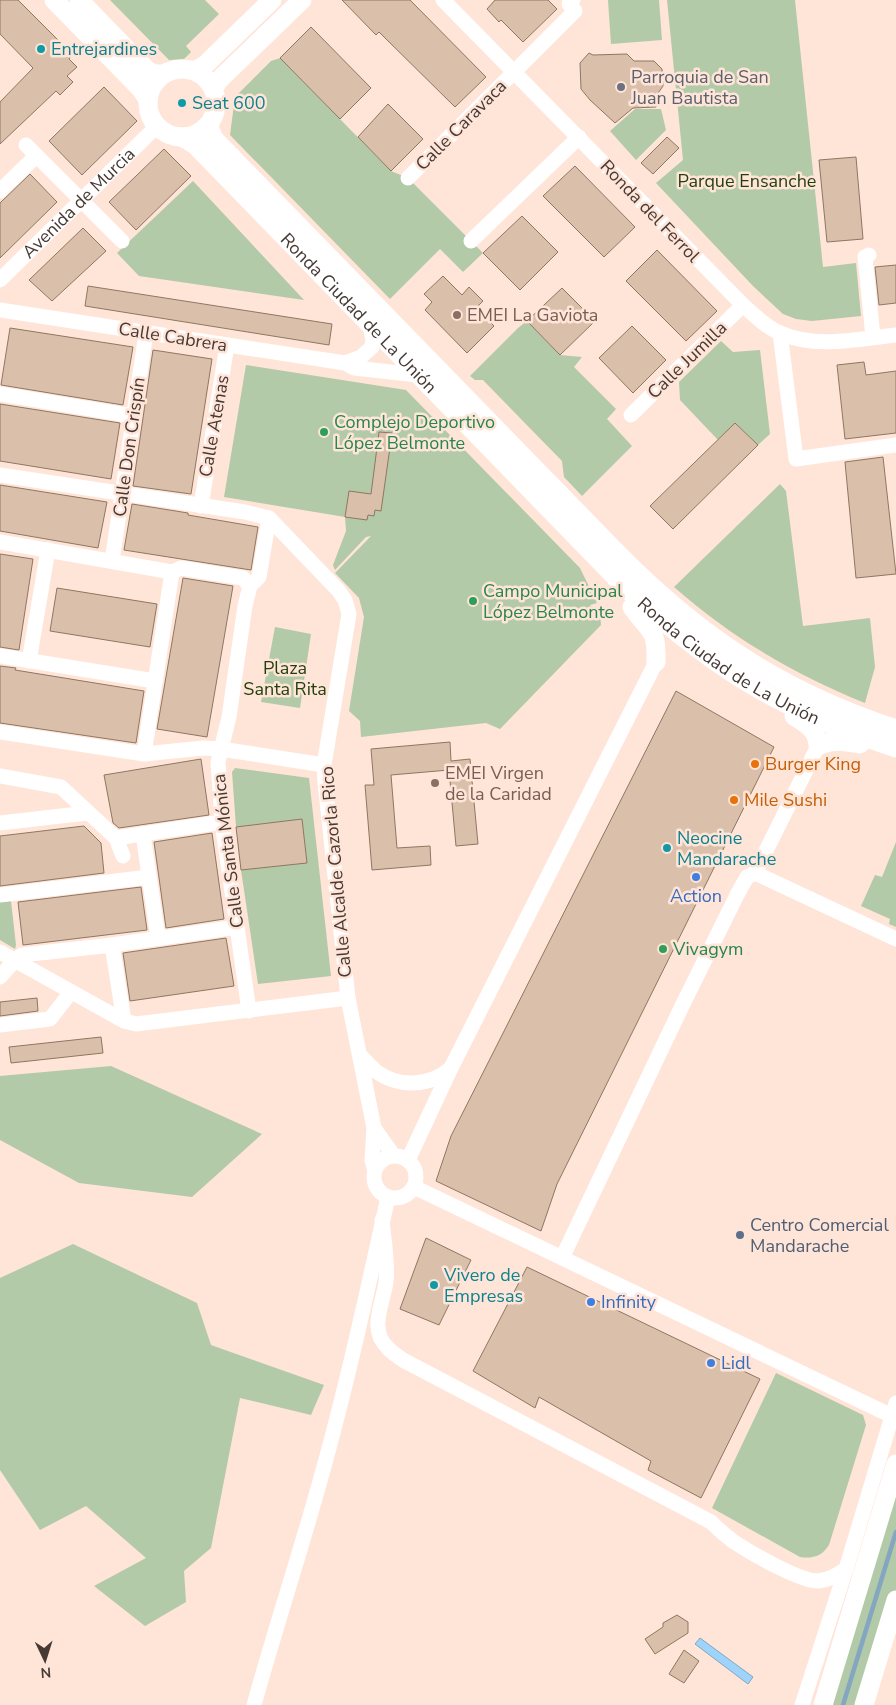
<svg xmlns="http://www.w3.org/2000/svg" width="896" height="1705" viewBox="0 0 896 1705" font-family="'Nunito Sans',sans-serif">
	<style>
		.green { fill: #b2caa7 }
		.water { fill: #9ed4fc; stroke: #84a6c0 }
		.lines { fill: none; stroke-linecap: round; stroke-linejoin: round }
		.stream { stroke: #84a6c0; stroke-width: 4.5 }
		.building { fill: #dac0aa; stroke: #8e7762 }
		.minor { stroke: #fff; stroke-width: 15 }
		.major { stroke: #fff; stroke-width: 19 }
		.culture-dot { fill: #0f9aa8; stroke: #ffe4d8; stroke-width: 2 }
		.worship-dot { fill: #6b7280; stroke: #ffe4d8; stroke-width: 2 }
		.education-dot { fill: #8d6e63; stroke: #ffe4d8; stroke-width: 2 }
		.leisure-dot { fill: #2e9e5b; stroke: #ffe4d8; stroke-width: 2 }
		.food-dot { fill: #e8710a; stroke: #ffe4d8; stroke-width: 2 }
		.shop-dot { fill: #3f7fe0; stroke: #ffe4d8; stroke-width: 2 }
		.service-dot { fill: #5c6f8a; stroke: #ffe4d8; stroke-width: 2 }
		.labels { text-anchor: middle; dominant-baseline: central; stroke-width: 5; stroke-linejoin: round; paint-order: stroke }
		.culture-label { font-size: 18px; fill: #0d838f; stroke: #ffe4d8; text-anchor: start }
		.worship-label { font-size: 18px; fill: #5b616d; stroke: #ffe4d8; text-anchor: start }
		.street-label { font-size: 18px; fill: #473a34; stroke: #ffe4d8 }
		.park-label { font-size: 18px; fill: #1f3f0a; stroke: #ffe4d8 }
		.education-label { font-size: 18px; fill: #785e54; stroke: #ffe4d8; text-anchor: start }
		.leisure-label { font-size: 18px; fill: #27864d; stroke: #ffe4d8; text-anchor: start }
		.food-label { font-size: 18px; fill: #c56008; stroke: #ffe4d8; text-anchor: start }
		.shop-label { font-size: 18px; fill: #366cbe; stroke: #ffe4d8; text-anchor: start }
		.service-label { font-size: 18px; fill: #4e5e75; stroke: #ffe4d8; text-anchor: start }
	</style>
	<rect width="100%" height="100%" fill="#ffe4d8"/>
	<path class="green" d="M110,0H205L219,14L186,46L191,52L184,59L169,60Z
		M608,0H659L662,40L611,44Z
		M667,0H795L823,267L856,263L861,316L812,321L796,319L783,314L753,286L656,183L683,160Z
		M280,58L391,171L408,178L483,253L463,272L440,249L390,299L230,135L235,97L271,61Z
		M635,109H661L666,130L636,160L610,131Z
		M193,181L304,300L139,276L117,253Z
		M527,321L560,355L582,357L574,367L616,409L607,419L632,446L582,496L564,477L562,461L483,380H475L470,376L518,328Z
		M721,341L733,352L760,350L770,434L758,445L735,423L718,440L680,400L679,382Z
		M246,365L406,390L580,568L597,603L590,605L600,615L601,625L500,729L486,723L361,737L360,721L349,711L364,617L359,598L335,573L371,536L366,537L335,570L333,565L346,531L345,517L224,497Z
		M780,484L786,491L803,626L870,618L875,667L865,703C794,674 732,638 674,587Z
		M275,627L311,634L300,708L261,702Z
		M235,768L309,778L331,976L258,984L241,870L307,862L302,820L236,827L232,772Z
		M896,842V927L889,924L890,919L861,906L875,875L882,877Z
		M11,901L16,945L15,949L0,940V902Z
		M111,1066L262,1134L192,1197L79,1183L0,1140V1076Z
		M73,1244L197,1303L211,1345L324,1385L311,1415L240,1398L211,1548L184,1571L186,1602L145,1626L94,1586L146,1558L86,1506L40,1530L0,1470V1278Z
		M776,1373L863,1415L866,1425L829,1545C822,1556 813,1559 800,1557L712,1508Z
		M896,1464V1601L864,1705H823Z"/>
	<path class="water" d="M700,1638L753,1677L748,1684L695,1644Z"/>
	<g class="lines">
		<path class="stream" d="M843,1705L896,1532"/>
	</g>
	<path class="building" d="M0,0H18L72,54L69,59L77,67L67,76L73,82L60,95L56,91L0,144V102L33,68L0,34Z
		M342,0H410L486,77L455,107L379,32L376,35Z
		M495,0H548L557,9L523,42L501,20L499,22L487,9Z
		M311,27L371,88L340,119L280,58Z
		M589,53L593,55L627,54L634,61H654L662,69L663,86L656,96V107L633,108L615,123L590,100L581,89L580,63Z
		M104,87L137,121L82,175L49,141Z
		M388,104L423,139L391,171L358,137Z
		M667,137L679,148L653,174L641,163Z
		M164,149L191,176L136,230L109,202Z
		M856,157L863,239L827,242L819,160Z
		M575,166L635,227L604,257L543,196Z
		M30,174L57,202L0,258V203Z
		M522,216L558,252L520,290L483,253Z
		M83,228L106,251L52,301L29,280Z
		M657,250L717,311L686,341L626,281Z
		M896,265V303L879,305L875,267Z
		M443,276L462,295L469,287L483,301L476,308L494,326L467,353L425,310L432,302L424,294Z
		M88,286L332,324L329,345L85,306Z
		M562,288L595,321L560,355L527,321Z
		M632,326L666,360L633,393L599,358Z
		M10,328L133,347L123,405L1,385Z
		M153,350L212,359L191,494L133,486Z
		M864,362L866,375L896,371V433L845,439L837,365Z
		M0,404L120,423L111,479L0,461Z
		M735,423L758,445L673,529L650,506Z
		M379,432L392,433L381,511L375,510L374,516L368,515L367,520L345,517L349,491L371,494Z
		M883,457L896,574L856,578L845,462Z
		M0,485L107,502L98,548L0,531Z
		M132,504L188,513V515L258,527L251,570L124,550Z
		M0,554L33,559L19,650L0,647Z
		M183,578L233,586L207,737L157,729Z
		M57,588L157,604L150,647L50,631Z
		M0,666L16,668L15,670L144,691L136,743L0,723Z
		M676,691L774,747L557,1184L541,1231L436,1181L451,1136Z
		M450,742L451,761L470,759L478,844L456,846L449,770L391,775L397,848L430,846L431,865L372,870L365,785H374L371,749Z
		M201,759L209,815L119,828L113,823L104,775Z
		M302,819L307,863L241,870L236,827Z
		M84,826L101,843L104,873L0,886V836Z
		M212,833L224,919L166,928L154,842Z
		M141,887L147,930L23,945L18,902Z
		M226,938L234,986L130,1001L123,953Z
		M37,998L38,1011L0,1016V1002Z
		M101,1037L103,1053L11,1063L9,1047Z
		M426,1238L471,1260L439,1325L400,1309Z
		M527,1267L760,1379L701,1498L648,1470L651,1461L539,1397L535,1408L473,1371Z
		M677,1615L688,1622V1633L655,1654L645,1639L663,1627V1623Z
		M684,1650L699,1661L684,1683L669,1674Z"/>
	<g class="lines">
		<g class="minor">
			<path d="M443,0L743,305C754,315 766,327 780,333C816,349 858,339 896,335"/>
			<path d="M26,145L122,241"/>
			<path d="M408,178L575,11L569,4L573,0"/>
			<path d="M0,191L36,156"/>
			<path d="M471,241L579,137"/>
			<path d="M869,255L865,257L873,337"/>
			<path id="s1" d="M0,280L157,126"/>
			<path d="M0,310L345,363L354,368L418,375"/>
			<path d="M780,333L796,459L896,445"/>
			<path d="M345,363L361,357L372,347L373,339L369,324"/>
			<path d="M0,394L133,416"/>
			<path d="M631,415L743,305"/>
			<path d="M0,475L245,512L269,518L338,590L345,600L349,614L324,765L325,782L348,998L374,1128L372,1160L375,1170"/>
			<path d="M201,506L227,345"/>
			<path d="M0,542L172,572L181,568L243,578L250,586"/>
			<path d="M112,561L146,333"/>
			<path d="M0,656L155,681"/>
			<path d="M29,661L48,550"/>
			<path d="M0,732L144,754L203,748L221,749L324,765"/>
			<path d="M144,754L172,572"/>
			<path d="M0,776L61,787L116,838L123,856"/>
			<path d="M0,823L87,813"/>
			<path d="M143,834L158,938"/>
			<path d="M116,838L222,822"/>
			<path d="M755,873L896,939"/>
			<path d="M0,895L149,877"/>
			<path d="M112,945L124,1021"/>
			<path d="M0,952L124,1021L136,1024L348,998"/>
			<path d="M0,977L15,960L22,955L112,945L237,927"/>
			<path d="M249,1011L222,822L218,762L229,717L245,606L250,586L259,577L269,518"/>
			<path d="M0,1025L50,1019L71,992"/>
			<path d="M360,1055C366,1061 371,1067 377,1072C399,1088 430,1086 450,1069"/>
			<path d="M374,1128L394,1156"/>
			<circle cx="395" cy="1177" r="21"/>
			<path d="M408,1160L451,1068L656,662"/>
			<path d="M414,1187L892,1416"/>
			<path d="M382,1220C384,1241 388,1262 386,1282C383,1304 368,1330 388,1348C392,1353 398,1356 403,1360L711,1522C718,1529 726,1536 734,1542C751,1553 799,1581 818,1581C829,1580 837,1575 846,1569L896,1403"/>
			<path d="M562,1258L682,1006L738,893L747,877L755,873L818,746"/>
			<path d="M254,1705C272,1640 293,1575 312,1509C342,1407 365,1302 388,1197"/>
			<path d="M802,1705L846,1569"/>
		</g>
		<g class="major">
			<path d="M54,0L141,89L148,100"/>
			<path d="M79,0L148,71L155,74H163"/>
			<circle cx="182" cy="103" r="34"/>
			<path d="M195,71L205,65L272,0"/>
			<path d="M213,89L219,80L302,0"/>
			<path d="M208,125L214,139L618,554C701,638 783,692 896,729"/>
			<path id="s2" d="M182,137L194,144L205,155L625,587C671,630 722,671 779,700C816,720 856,735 896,748"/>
			<path d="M632,607C650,633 657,627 656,662"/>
			<path d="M794,716C806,724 818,730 818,746C833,739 844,741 860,744"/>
			<path d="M823,1705L896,1464"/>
			<path d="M864,1705L896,1600"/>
		</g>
	</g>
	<g class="culture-dot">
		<circle cx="41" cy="49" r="5"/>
		<circle cx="182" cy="103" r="5"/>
		<circle cx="667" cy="848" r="5"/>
		<circle cx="434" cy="1285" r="5"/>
	</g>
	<circle class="worship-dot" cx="621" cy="87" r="5"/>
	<g class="education-dot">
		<circle cx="457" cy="315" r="5"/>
		<circle cx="435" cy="783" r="5"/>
	</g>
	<g class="leisure-dot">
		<circle cx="324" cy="432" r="5"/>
		<circle cx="473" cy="601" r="5"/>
		<circle cx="663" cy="949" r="5"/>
	</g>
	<g class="food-dot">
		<circle cx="755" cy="764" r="5"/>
		<circle cx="734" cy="800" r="5"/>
	</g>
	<g class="shop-dot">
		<circle cx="696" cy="877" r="5"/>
		<circle cx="591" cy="1302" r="5"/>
		<circle cx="711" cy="1363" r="5"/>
	</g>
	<circle class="service-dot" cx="740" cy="1235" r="5"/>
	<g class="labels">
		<g class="culture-label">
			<text x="51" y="49">Entrejardines</text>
			<text x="192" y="103">Seat 600</text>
			<text x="677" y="838">Neocine<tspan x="677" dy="21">Mandarache</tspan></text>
			<text x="444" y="1275">Vivero de<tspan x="444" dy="21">Empresas</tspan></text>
		</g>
		<g class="worship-label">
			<text x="631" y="77">Parroquia de San<tspan x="631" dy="21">Juan Bautista</tspan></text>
		</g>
		<g class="street-label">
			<text transform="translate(461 125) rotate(-45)">Calle Caravaca</text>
			<text stroke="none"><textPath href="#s1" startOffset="110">Avenida de Murcia</textPath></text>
			<text transform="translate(650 211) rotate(46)">Ronda del Ferrol</text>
			<text stroke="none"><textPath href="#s2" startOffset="250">Ronda Ciudad de La Unión</textPath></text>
			<text transform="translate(173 337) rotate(9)">Calle Cabrera</text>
			<text transform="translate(687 360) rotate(-44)">Calle Jumilla</text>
			<text transform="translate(214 426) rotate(-80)">Calle Atenas</text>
			<text transform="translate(129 447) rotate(-82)">Calle Don Crispín</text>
			<text stroke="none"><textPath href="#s2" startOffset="760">Ronda Ciudad de La Unión</textPath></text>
			<text transform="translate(228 851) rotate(-97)">Calle Santa Mónica</text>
			<text transform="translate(336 872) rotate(-95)">Calle Alcalde Cazorla Rico</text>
		</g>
		<g class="park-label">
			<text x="747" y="181">Parque Ensanche</text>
			<text x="285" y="668">Plaza<tspan x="285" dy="21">Santa Rita</tspan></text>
		</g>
		<g class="education-label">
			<text x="467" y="315">EMEI La Gaviota</text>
			<text x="445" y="773">EMEI Virgen<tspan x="445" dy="21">de la Caridad</tspan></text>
		</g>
		<g class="leisure-label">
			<text x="334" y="422">Complejo Deportivo<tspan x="334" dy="21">López Belmonte</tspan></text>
			<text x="483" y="591">Campo Municipal<tspan x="483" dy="21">López Belmonte</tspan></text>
			<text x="673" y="949">Vivagym</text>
		</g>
		<g class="food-label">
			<text x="765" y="764">Burger King</text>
			<text x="744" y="800">Mile Sushi</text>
		</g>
		<g class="shop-label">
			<text x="696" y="896" text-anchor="middle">Action</text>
			<text x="601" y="1302">Infinity</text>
			<text x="721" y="1363">Lidl</text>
		</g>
		<g class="service-label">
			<text x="750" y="1225">Centro Comercial<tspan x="750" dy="21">Mandarache</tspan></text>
		</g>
	</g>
	<g transform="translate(45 1660) rotate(176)" stroke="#ffe4d8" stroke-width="4" paint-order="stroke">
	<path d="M0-4L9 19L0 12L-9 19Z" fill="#473a34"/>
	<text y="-8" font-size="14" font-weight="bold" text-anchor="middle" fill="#473a34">N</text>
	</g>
</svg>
